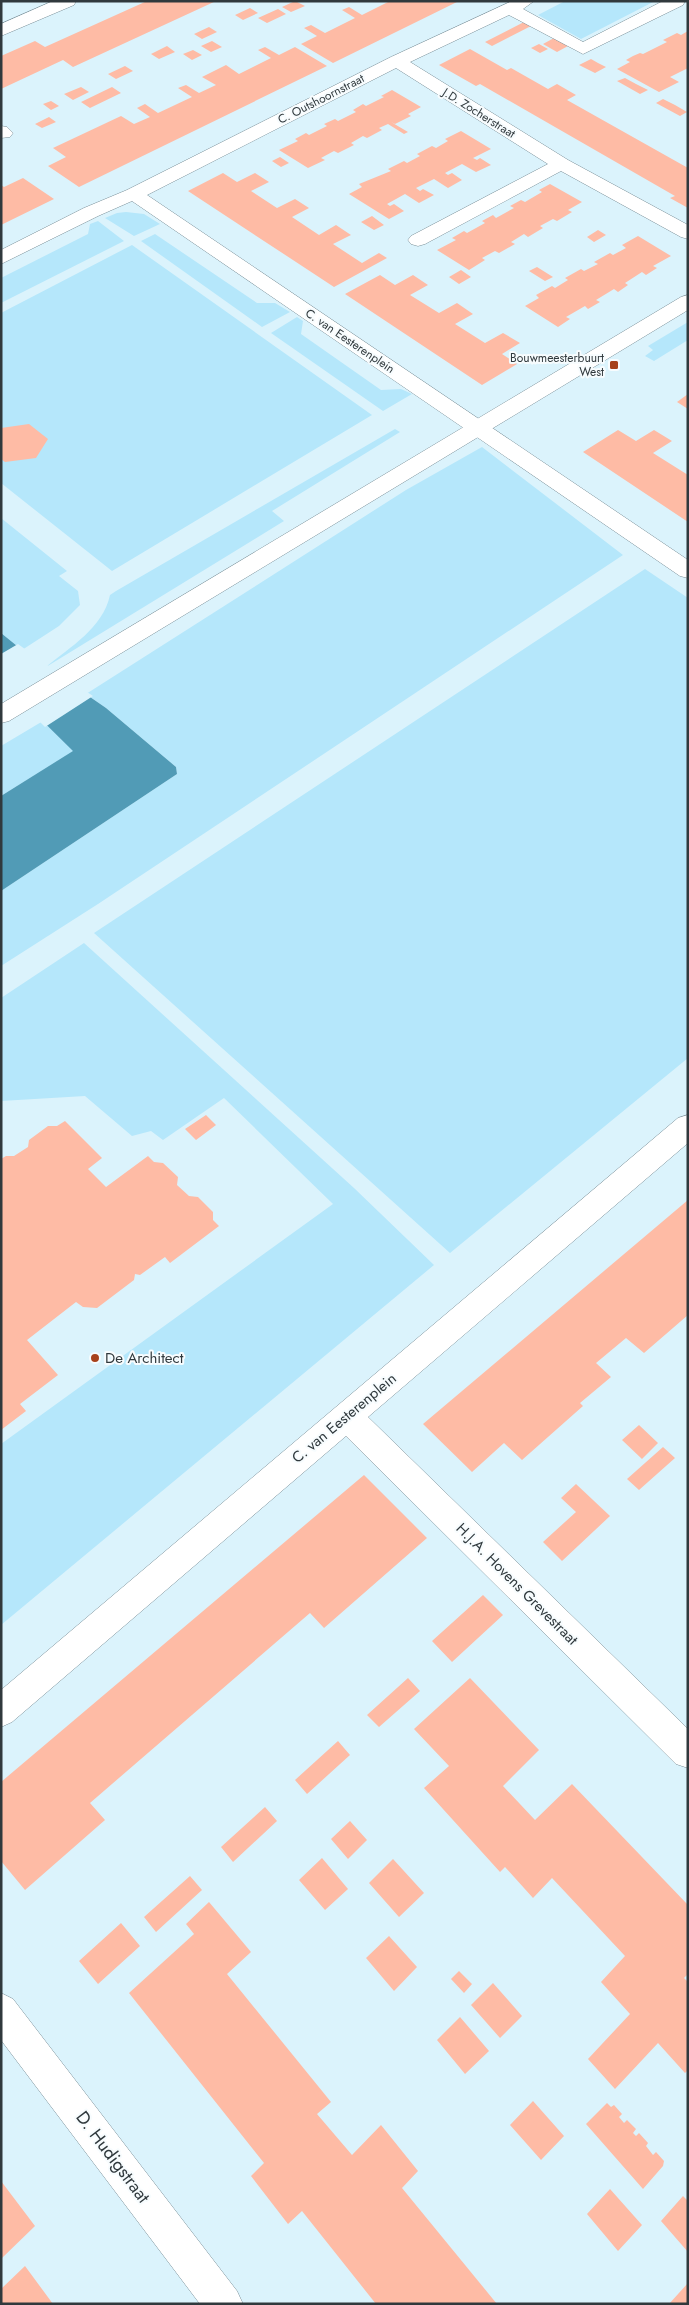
<svg xmlns="http://www.w3.org/2000/svg" width="689" height="2305" viewBox="0 0 689 2305" font-family="Jost,sans-serif">
	<style>
		.green { fill: #b5e7fb }
		.water { fill: #519bb6 }
		.pier { fill: #dbf3fc }
		.building { fill: #febba5 }
		.lines { fill: none; stroke-linecap: round; stroke-linejoin: round }
		.lane-casing { stroke: #798e97; stroke-width: 1 }
		.street-casing { stroke: #798e97; stroke-width: 1 }
		.lane { fill: #fff; fill-rule: evenodd }
		.street { fill: #fff; fill-rule: evenodd }
		.poi-dot { fill: #a7411b; stroke: #f7fcfe; stroke-width: 2 }
		.labels { text-anchor: middle; dominant-baseline: central; stroke-width: 4; stroke-linejoin: round; paint-order: stroke }
		.far-street-label { font-size: 12px; fill: #30393d; stroke: #f7fcfe }
		.far-poi-label { font-size: 12px; fill: #30393d; stroke: #f7fcfe; text-anchor: end }
		.poi-label { font-size: 15px; fill: #30393d; stroke: #f7fcfe; text-anchor: start }
		.street-label { font-size: 15px; fill: #30393d; stroke: #f7fcfe }
		.near-street-label { font-size: 18px; fill: #30393d; stroke: #f7fcfe }
	</style>
	<rect width="100%" height="100%" fill="#dbf3fc"/>
	<path class="green" d="M565,1H655L581,39L538,15Z
		M126,212L144,214L160,224L134,236L105,218L117,213Z
		M98,221L124,241L1,303V278L88,234L90,224Z
		M155,234L257,303H275L290,312L262,327L141,241Z
		M132,245L372,415L112,571L1,483V313Z
		M297,317L303,321L301,334L381,390L401,389L412,394L383,411L271,333Z
		M688,322V340L654,361L645,356L653,350L648,346Z
		M395,429L400,432L272,511L284,521L46,667C70,647 103,628 110,595L116,591Z
		M482,447L623,555L98,904L1,966V891L177,774L176,767L106,708L86,694L406,490Z
		M1,518L67,571L59,576L78,591L80,605L59,626L22,650L1,633Z
		M645,569L688,598V1058L450,1253L94,933Z
		M43,721L74,751L1,796V746Z
		M84,943L354,1188L434,1265L1,1625V1444L333,1204L224,1098L163,1140L151,1131L132,1136L85,1096L1,1101V998Z"/>
	<path class="water" d="M1,633L22,650L106,708L176,767L177,774L1,891V796L73,751L1,680Z"/>
	<path class="pier" d="M18,644L47,665L93,696L45,727L1,683V654Z"/>
	<path class="building" d="M147,1H216L73,67L63,60L1,89V56L35,41L45,47Z
		M295,1L305,6L291,12L282,7Z
		M390,1H459L333,63L301,44L317,36L304,28L311,25L325,33L355,18L342,10L349,7L362,15Z
		M250,8L258,13L243,20L235,15Z
		M278,9L286,14L267,23L258,18Z
		M524,22L531,26L492,46L485,42Z
		M209,27L217,32L202,39L194,34Z
		M688,31V68L670,77L679,82L659,92L617,69L630,62L626,60L633,56L640,53L643,54L667,42L663,40L677,33L681,35Z
		M554,38L568,46L557,52L543,44Z
		M212,41L222,47L211,52L201,46Z
		M539,44L548,49L540,53L531,48Z
		M167,46L175,52L159,59L151,54Z
		M265,47L279,55L295,47L327,66L79,187L48,166L66,157L53,148L121,116L134,124L150,117L137,108L145,104L158,113L192,97L178,88L186,85L199,93L216,85L202,77L226,65L239,74L271,58L258,50Z
		M470,49L507,70L511,68L548,89L557,84L576,95L567,100L688,168V208L670,198L675,196L480,84L476,86L439,65Z
		M193,50L202,55L192,60L183,54Z
		M591,59L598,63L606,67L595,73L579,65Z
		M125,66L133,71L116,79L108,74Z
		M625,78L636,84L648,90L640,94L617,81Z
		M81,87L89,92L73,100L64,94Z
		M112,87L121,93L90,108L81,102Z
		M392,90L421,107L408,114L411,116L395,124L391,122L408,132L404,134L388,124L379,128L382,130L367,138L363,136L351,143L354,145L338,153L334,151L321,158L325,160L308,168L279,150L298,141L295,139L306,133L309,135L327,126L324,124L335,119L338,121L356,112L353,110L363,104L366,106L384,97L381,96Z
		M663,99L675,105L687,112L680,116L656,103Z
		M51,101L59,106L51,110L43,104Z
		M49,117L56,122L42,128L35,124Z
		M461,131L491,149L473,158L477,160L480,158L491,165L476,172L462,164L445,173L448,175L452,173L462,180L448,188L434,179L416,188L420,191L423,189L434,195L419,203L405,194L387,204L390,206L394,204L404,211L389,219L349,194L362,187L359,184L391,171L388,169L404,161L407,163L420,156L417,154L432,146L436,148L448,141L445,139Z
		M280,157L289,163L281,167L272,161Z
		M223,173L237,182L255,173L269,182L251,191L277,208L295,199L309,208L292,217L319,235L336,225L351,235L333,244L362,263L379,253L387,258L334,287L188,191Z
		M23,178L54,199L1,225V185L4,187Z
		M550,184L582,202L568,210L572,212L557,221L553,219L540,226L543,228L528,237L524,234L511,242L515,244L499,253L495,251L482,258L485,260L469,270L437,250L456,240L452,238L464,231L467,233L485,223L482,221L493,215L496,218L514,208L510,206L521,200L525,202L542,192L539,190Z
		M372,216L384,225L374,230L361,222Z
		M598,230L606,235L594,242L587,237Z
		M638,236L671,256L653,266L657,268L646,275L642,272L625,283L628,285L618,292L614,289L596,300L600,302L588,309L585,306L566,317L570,319L558,327L525,306L539,298L536,295L552,286L555,288L568,280L565,278L581,269L584,271L598,264L594,262L610,253L613,255L626,248L622,245Z
		M537,267L553,277L545,281L529,271Z
		M461,270L471,277L459,284L449,277Z
		M380,275L395,285L413,275L428,285L410,295L439,313L457,303L473,314L455,324L485,343L503,333L520,343L502,354L517,364L482,385L345,294Z
		M688,394V409L677,402Z
		M29,424L48,439L36,458L5,462L1,459V428Z
		M618,430L636,441L654,430L672,441L653,453L688,475V522L583,452Z
		M206,1115L216,1125L196,1140L185,1129Z
		M65,1121L102,1158L88,1169L106,1187L148,1156L154,1162L163,1163L178,1177L177,1185L189,1196L198,1197L213,1212V1220L219,1226L170,1263L165,1257L140,1275L135,1274L134,1280L97,1308L83,1307L76,1302L27,1340L58,1375L20,1404L26,1411L1,1430V1159L6,1156H14L28,1147L29,1140L48,1126H57Z
		M688,1200V1315L644,1353L626,1338L596,1363L611,1377L580,1403L583,1406L522,1460L504,1443L472,1472L423,1424Z
		M639,1425L658,1443L642,1459L622,1440Z
		M663,1447L675,1458L639,1490L627,1479Z
		M364,1475L427,1538L324,1628L310,1613L90,1803L105,1820L25,1890L1,1861V1782Z
		M576,1484L610,1516L562,1561L543,1542L576,1512L561,1498Z
		M483,1595L503,1615L452,1662L432,1641Z
		M408,1678L420,1691L379,1727L367,1715Z
		M470,1678L539,1750L503,1786L535,1820L572,1784L688,1905V1974L684,1978L688,1982V2070L685,2073L658,2043L615,2089L588,2059L630,2014L601,1982L625,1956L552,1878L533,1898L505,1867L500,1872L424,1788L449,1766L414,1729Z
		M338,1741L350,1755L307,1794L295,1780Z
		M265,1807L277,1821L233,1862L221,1847Z
		M350,1821L367,1840L348,1859L331,1839Z
		M322,1858L348,1889L325,1910L299,1880Z
		M393,1859L424,1893L399,1917L369,1883Z
		M190,1876L202,1890L156,1932L144,1917Z
		M209,1902L251,1952L227,1974L331,2102L317,2114L352,2155L381,2125L418,2171L402,2188L497,2304H376L302,2211L288,2224L251,2176L264,2163L129,1993L194,1934L186,1924Z
		M121,1923L140,1946L98,1984L79,1961Z
		M389,1936L417,1967L394,1991L366,1958Z
		M459,1971L472,1984L464,1993L451,1979Z
		M493,1983L522,2016L500,2038L471,2005Z
		M460,2017L489,2051L465,2074L437,2040Z
		M533,2101L564,2136L541,2160L510,2125Z
		M607,2103L611,2107L614,2105L622,2114L619,2117L624,2123L627,2120L636,2129L633,2133L636,2136L639,2133L648,2143L646,2146L653,2155L656,2152L664,2161L663,2166L643,2189L586,2124Z
		M1,2181L35,2226L1,2259Z
		M610,2189L642,2225L618,2251L587,2214Z
		M683,2196L688,2201V2252L661,2221Z
		M25,2266L53,2304H1V2289Z
		M688,2283V2304H669Z"/>
	<g class="lines">
		<defs>
			<path id="lane" d="M688,295V310L9,721L1,723V704L681,297Z"/>
			<path id="street" d="M53,1H76L74,5L1,36V24Z
				M512,1H534L523,9L583,42L663,1H685L683,5L583,54L509,15L410,62L568,160L688,225V239L681,237L561,171L425,244L418,246L411,244L408,240L411,236L548,164L396,68L147,195L688,560V578L680,576L132,201L98,216L1,264V250L84,208L127,190L391,57Z
				M1,126L7,127L13,133L10,137L1,138Z
				M688,1115V1143L368,1417L688,1729V1768L676,1764L346,1436L12,1722L1,1727V1690L678,1118Z
				M1,1993L13,1999L237,2291L243,2304H200L1,2040Z"/>
		</defs>
		<use href="#lane" class="lane-casing"/>
		<use href="#street" class="street-casing"/>
		<use href="#lane" class="lane"/>
		<use href="#street" class="street"/>
	</g>
	<g class="poi-dot">
		<rect x="609" y="360" width="10" height="10" rx="2.5"/>
		<circle cx="95" cy="1358" r="5"/>
	</g>
	<g class="labels">
		<g class="far-street-label">
			<text transform="translate(321 99) rotate(-27)">C. Outshoornstraat</text>
			<text transform="translate(479 113) rotate(32)">J.D. Zocherstraat</text>
			<text transform="translate(350 341) rotate(34)">C. van Eesterenplein</text>
		</g>
		<g class="far-poi-label">
			<text x="604" y="358">Bouwmeesterbuurt<tspan x="604" dy="14">West</tspan></text>
		</g>
		<g class="poi-label">
			<text x="105" y="1358">De Architect</text>
		</g>
		<g class="street-label">
			<text transform="translate(344 1418) rotate(-40)">C. van Eesterenplein</text>
			<text transform="translate(517 1584) rotate(45)">H.J.A. Hovens Grevestraat</text>
		</g>
		<g class="near-street-label">
			<text transform="translate(113 2157) rotate(53)">D. Hudigstraat</text>
		</g>
	</g>
	<rect width="689" height="2305" fill="none" stroke="#30393d" stroke-width="5"/>
</svg>
